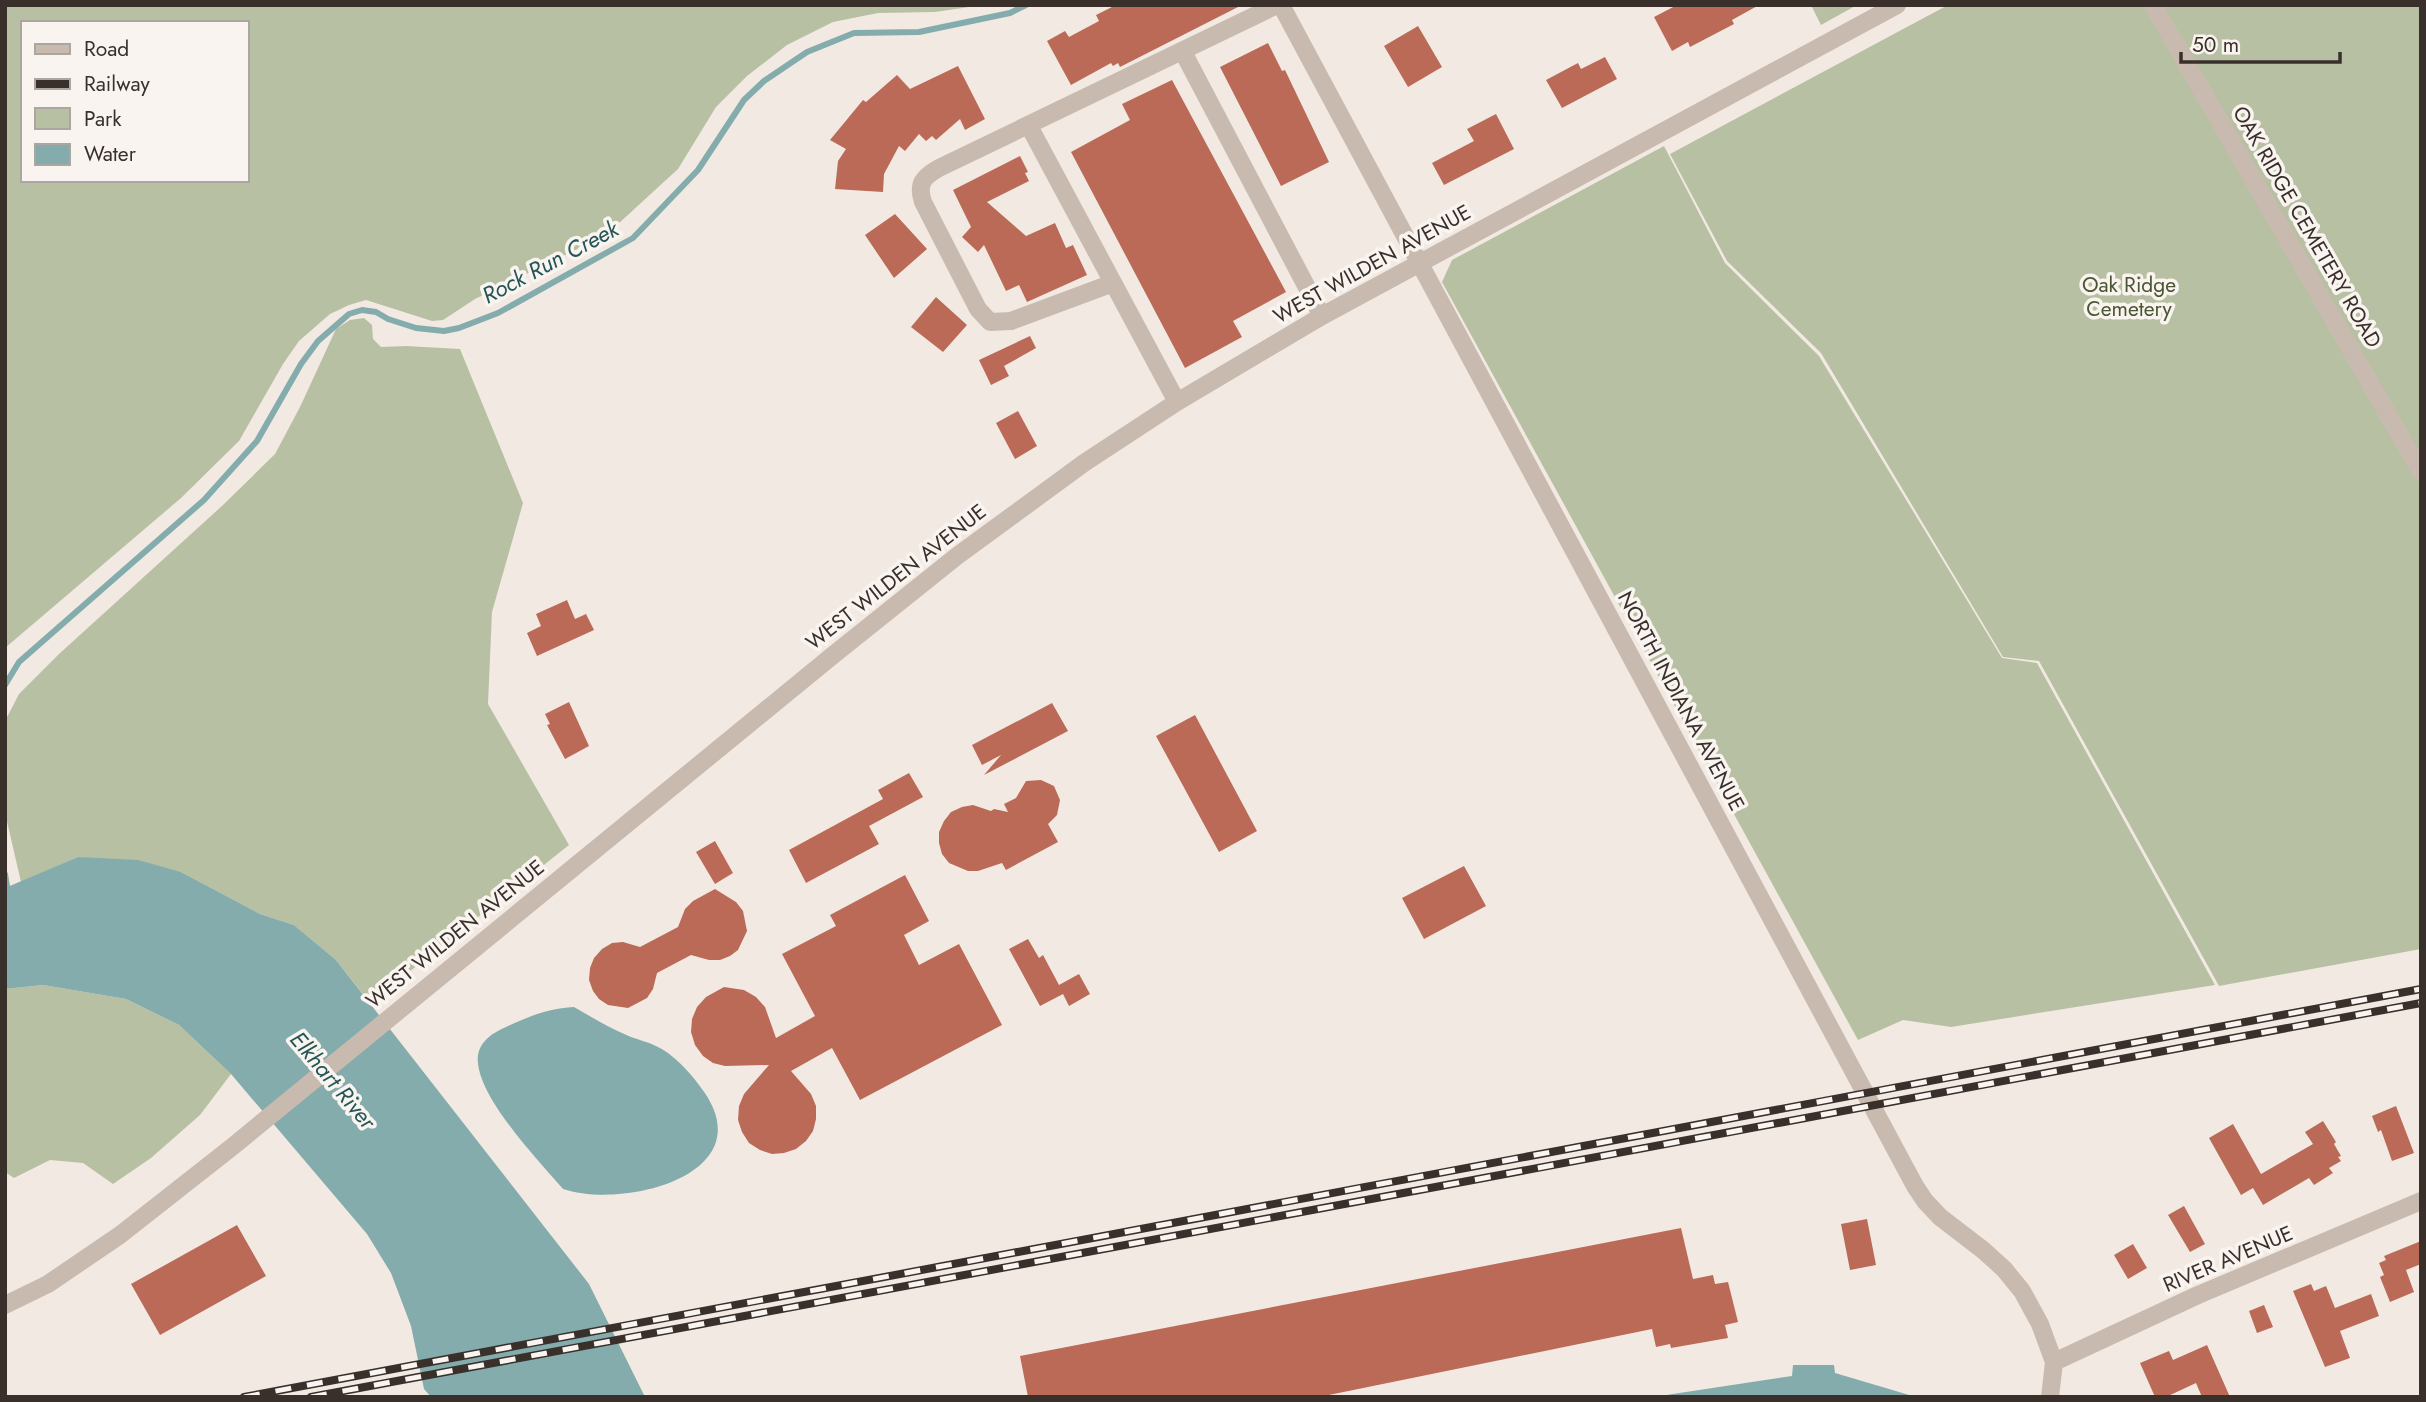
<svg xmlns="http://www.w3.org/2000/svg" width="2426" height="1402" viewBox="0 0 2426 1402" font-family="Jost,sans-serif">
	<style>
		.green { fill: #b8c0a3; fill-rule: evenodd }
		.water { fill: #84acac }
		.lines { fill: none; stroke-linecap: round; stroke-linejoin: round }
		.stream { stroke: #84acac; stroke-width: 6 }
		.building { fill: #bb6a57 }
		.minor { stroke: #c9baaf; stroke-width: 18 }
		.rail-casing { stroke: #39302c; stroke-width: 8 }
		.rail { stroke: #f9f4ef; stroke-width: 5; stroke-dasharray: 16; stroke-linecap: butt }
		.labels { text-anchor: middle; dominant-baseline: central; stroke-width: 7; stroke-linejoin: round; paint-order: stroke }
		.street-label { font-size: 21px; fill: #39302c; stroke: #f9f4ef }
		.park-label { font-size: 21px; fill: #4a5532; stroke: #f9f4ef }
		.water-label { font-size: 23px; font-style: italic; fill: #255657; stroke: #f9f4ef }
	</style>
	<rect width="100%" height="100%" fill="#f2eae2"/>
	<path class="green" d="M5,5H983L935,12L878,13L833,22L787,45L747,76L716,107L678,169L606,235L475,299L443,320L432,321L366,300L349,305L330,314L299,341L283,364L239,441L181,498L5,648ZM23,23H247V180H23Z
		M1811,5H1857L1821,25Z
		M1948,5H2421V949L2219,986L2039,661L2003,657L1821,353L1727,261L1670,154Z
		M1664,146L1725,263L1819,356L2002,658L2037,663L2215,985L1951,1027L1903,1020L1858,1040L1442,282L1452,260Z
		M364,318L372,325L373,339L381,347L406,346L460,349L523,503L492,612L488,704L569,845L370,1003L336,960L294,925L260,914L181,872L78,857L21,882L5,813V721L19,694L59,654L223,505L275,454L300,407L336,329L350,320Z
		M43,985L126,999L179,1025L231,1074L200,1115L151,1158L113,1184L83,1163L50,1160L14,1178L5,1172V989Z"/>
	<path class="water" d="M78,857L138,860L181,872L260,914L294,925L336,960L589,1284L645,1397H431L424,1389L411,1326L391,1273L367,1234L231,1074L179,1025L126,999L43,985L5,989V888Z
		M574,1007C593,1018 611,1029 631,1037C639,1040 648,1042 656,1046C673,1054 688,1070 699,1085C769,1173 626,1210 563,1189C539,1161 473,1093 478,1055C481,1039 495,1032 508,1026C530,1016 550,1008 574,1007Z
		M1793,1365H1834L1835,1373L1916,1397H1653L1792,1376Z"/>
	<g class="lines">
		<path class="stream" d="M5,685L19,662L204,500L257,441L301,364L318,341L349,314L362,310L376,312L388,319L416,328L444,331L459,328L498,313L633,238L698,170L744,100L764,81L807,52L854,33L919,32L1010,13L1026,5
			M5,874L8,893"/>
	</g>
	<path class="building" d="M1116,5H1242L1120,67L1118,63L1113,66L1111,63L1071,85L1047,41L1065,31L1069,37L1099,21L1096,15Z
		M1677,5H1759L1732,20L1734,24L1690,47L1688,42L1672,51L1654,17Z
		M1418,26L1442,67L1408,87L1384,46Z
		M1268,43L1282,71L1285,70L1329,162L1281,186L1220,67Z
		M1605,57L1617,79L1562,108L1546,80L1578,63L1581,69Z
		M958,66L985,119L965,130L960,119L936,140L932,136L926,141L919,134L905,151L899,146L884,174L883,192L835,189L838,161L846,149L830,140L863,100L866,102L897,75L910,89Z
		M1172,80L1286,292L1233,321L1242,337L1185,368L1071,152L1130,120L1122,104Z
		M1496,114L1514,149L1444,185L1432,163L1474,141L1467,129Z
		M1020,156L1028,172L1025,173L1029,181L987,202L1026,236L1055,223L1066,248L1073,245L1087,275L1027,302L1019,285L1006,291L984,245L978,252L962,237L971,227L953,190Z
		M895,214L927,249L894,278L865,235Z
		M936,297L967,325L943,352L911,327Z
		M1030,336L1036,348L1004,366L1009,376L991,385L979,360Z
		M1018,411L1037,446L1015,459L996,423Z
		M567,600L575,619L586,614L594,630L537,656L527,633L541,626L536,614Z
		M569,702L589,746L565,759L547,725L550,724L545,714Z
		M1052,703L1068,731L984,775L1001,755L982,765L972,745Z
		M1195,715L1257,831L1219,852L1156,736Z
		M909,773L923,797L869,826L879,844L806,883L789,850L883,799L878,790Z
		M1041,780L1054,786L1060,800L1057,815L1048,824L1058,842L1006,870L1002,863L978,871H968L949,863L942,854L939,843V832L944,821L951,812L962,807L973,805L991,811L994,809L1008,812L1004,804L1016,798L1026,781Z
		M715,841L733,873L715,884L696,852Z
		M1464,866L1486,906L1424,939L1402,898Z
		M905,875L929,921L904,935L919,965L959,944L1002,1025L860,1100L832,1048L791,1071L811,1094L816,1106V1119L813,1131L806,1141L796,1149L784,1153L772,1154L760,1150L749,1143L742,1132L738,1120L739,1106L744,1094L769,1065L725,1066L713,1063L703,1056L695,1045L691,1032L692,1019L697,1007L706,997L724,987L744,990L756,997L765,1007L776,1038L815,1016L782,954L836,926L830,915Z
		M715,889L736,902L743,911L747,931L738,950L730,956L720,960H709L691,955L657,973L653,989L647,998L628,1008L608,1005L599,999L593,991L589,980L590,968L594,958L602,949L612,943L623,942L640,947L678,927L685,909L693,901Z
		M1028,939L1039,958L1043,955L1059,985L1079,974L1090,994L1069,1006L1063,994L1040,1006L1009,949Z
		M2396,1106L2414,1153L2392,1161L2381,1130L2378,1132L2372,1116Z
		M2323,1121L2336,1142L2334,1144L2341,1156L2338,1157L2341,1161L2329,1168L2333,1173L2314,1185L2309,1178L2263,1205L2253,1188L2241,1195L2209,1138L2233,1124L2261,1174L2313,1144L2305,1132Z
		M2184,1206L2205,1244L2190,1252L2168,1215Z
		M1867,1219L1876,1265L1850,1270L1841,1224Z
		M237,1225L266,1276L160,1335L131,1284Z
		M1681,1228L1693,1279L1713,1275L1715,1284L1728,1282L1738,1322L1725,1325L1728,1338L1671,1348L1670,1344L1656,1347L1652,1329L1319,1397H1028L1020,1356Z
		M2421,1241V1264L2406,1270L2414,1292L2390,1302L2380,1277L2384,1275L2379,1263L2386,1260L2384,1256Z
		M2133,1244L2147,1268L2128,1279L2114,1255Z
		M2311,1284L2314,1291L2326,1286L2335,1308L2371,1294L2379,1316L2340,1331L2350,1358L2325,1367L2293,1291Z
		M2264,1305L2273,1327L2257,1333L2249,1311Z
		M2207,1345L2230,1397H2202L2196,1383L2166,1397H2155L2140,1363L2169,1351L2173,1360Z"/>
	<g class="lines">
		<path class="minor" d="M1281,5L1915,1186L1925,1201L1940,1217L1983,1250L2004,1269L2022,1291L2040,1324L2054,1362L2050,1397
			M2153,5L2421,472
			M1183,52L1322,316
			M1029,126L1177,402
			M1113,283L1011,321L990,322L978,309L923,202C917,184 923,177 939,168L1277,5
			M5,1305L48,1284L120,1235L232,1147L832,656L957,556L1084,463L1177,402L1322,316L1897,5
			M2054,1362L2198,1295L2421,1201"/>
		<defs>
			<path id="rail" d="M244,1397L2421,989
				M311,1397L2421,1003"/>
		</defs>
		<use href="#rail" class="rail-casing"/>
		<use href="#rail" class="rail"/>
	</g>
	<g class="labels">
		<g class="street-label">
			<text transform="translate(2307 227) rotate(60)">OAK RIDGE CEMETERY ROAD</text>
			<text transform="translate(1372 264) rotate(-29)">WEST WILDEN AVENUE</text>
			<text transform="translate(896 577) rotate(-38)">WEST WILDEN AVENUE</text>
			<text transform="translate(1681 701) rotate(62)">NORTH INDIANA AVENUE</text>
			<text transform="translate(455 934) rotate(-39)">WEST WILDEN AVENUE</text>
			<text transform="translate(2228 1259) rotate(-23)">RIVER AVENUE</text>
		</g>
		<g class="park-label">
			<text x="2129" y="285">Oak Ridge<tspan x="2129" dy="24">Cemetery</tspan></text>
		</g>
		<g class="water-label">
			<text transform="translate(550 262) rotate(-28)">Rock Run Creek</text>
			<text transform="translate(333 1080) rotate(50)">Elkhart River</text>
		</g>
	</g>
	<rect width="2426" height="1402" fill="none" stroke="#39302c" stroke-width="14"/>
	<rect x="21" y="21" width="228" height="161" fill="#f9f4ef" stroke="#aca6a1" stroke-width="2"/>
	<rect x="35" y="44" width="35" height="10" fill="#c9baaf" stroke="#aca6a1" stroke-width="2"/>
	<text x="84" y="56" font-size="21" fill="#39302c">Road</text>
	<rect x="35" y="79" width="35" height="10" fill="#39302c" stroke="#aca6a1" stroke-width="2"/>
	<text x="84" y="91" font-size="21" fill="#39302c">Railway</text>
	<rect x="35" y="108" width="35" height="21" fill="#b8c0a3" stroke="#aca6a1" stroke-width="2"/>
	<text x="84" y="126" font-size="21" fill="#39302c">Park</text>
	<rect x="35" y="144" width="35" height="21" fill="#84acac" stroke="#aca6a1" stroke-width="2"/>
	<text x="84" y="161" font-size="21" fill="#39302c">Water</text>
	<path d="M2181 52v10h159v-10" fill="none" stroke="#39302c" stroke-width="3.5"/>
	<text x="2192" y="52" font-size="21" fill="#39302c" stroke="#f9f4ef" stroke-width="5" paint-order="stroke">50 m</text>
</svg>
